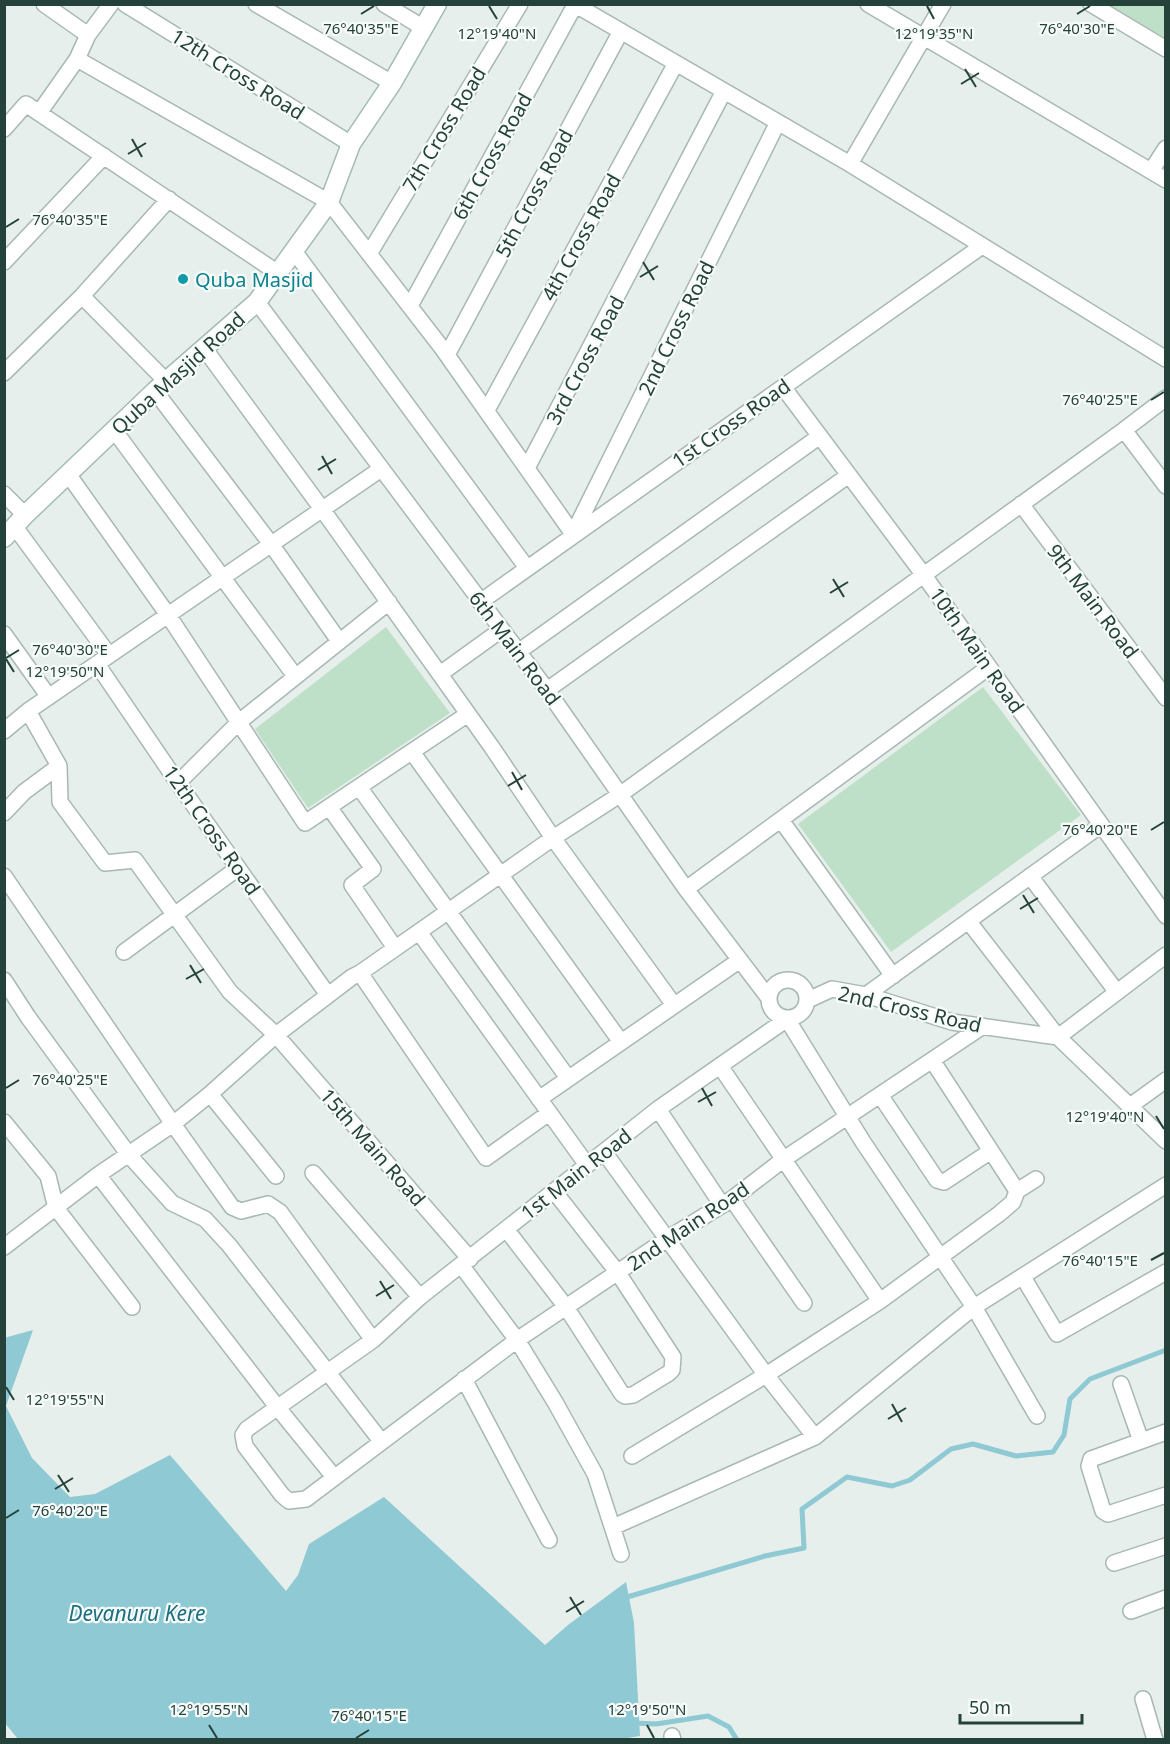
<svg xmlns="http://www.w3.org/2000/svg" width="1170" height="1744" viewBox="0 0 1170 1744" font-family="'Noto Sans',sans-serif">
	<style>
		.green { fill: #bfe0c8 }
		.water { fill: #8ec9d4 }
		.lines { fill: none; stroke-linecap: round; stroke-linejoin: round }
		.stream { stroke: #8ec9d4; stroke-width: 5 }
		.street-casing { stroke: #a8b8b2; stroke-width: 18 }
		.secondary-casing { stroke: #a4bbb3; stroke-width: 21 }
		.street { stroke: #fff; stroke-width: 15 }
		.secondary { stroke: #fff; stroke-width: 18 }
		.ticks { fill: none; stroke: #24423a; stroke-width: 2 }
		.culture-dot { fill: #0f9aa8; stroke: #f7fbf9; stroke-width: 2 }
		.labels { text-anchor: middle; dominant-baseline: central; stroke-width: 4.5; stroke-linejoin: round; paint-order: stroke }
		.street-label { font-size: 20px; fill: #24423a; stroke: #f7fbf9 }
		.culture-label { font-size: 20px; fill: #0d838f; stroke: #f7fbf9; text-anchor: start }
		.water-label { font-size: 21px; font-style: italic; fill: #1c6f80; stroke: #f7fbf9 }
		.ticks-label { font-size: 15px; text-anchor: middle; fill: #24423a; stroke: #f7fbf9; stroke-width: 4.5; stroke-linejoin: round; paint-order: stroke }
	</style>
	<rect width="100%" height="100%" fill="#e6efeb"/>
	<path class="green" d="M1109,5H1165V38Z
		M386,627L450,713L308,808L255,729Z
		M983,687L1081,815L891,952L798,824Z"/>
	<path class="water" d="M33,1330L6,1406L32,1458L70,1497L95,1494L170,1455L286,1591L298,1575L309,1544L384,1497L545,1645L568,1625L626,1582L634,1623L640,1736L614,1740L18,1739L4,1722V1338Z"/>
	<g class="lines">
		<path class="stream" d="M624,1598L765,1556L804,1548L802,1509L847,1477L892,1486L910,1480L951,1449L973,1444L1016,1456L1053,1452L1064,1435L1070,1399L1090,1379L1166,1350
			M634,1723L656,1724L708,1716L729,1727L737,1740"/>
		<defs>
			<path id="street" d="M44,4L88,35
				M125,4L351,144
				M256,4L392,83
				M384,4L422,27
				M574,4L850,164L1166,359
				M868,4L1166,180
				M1091,4L1166,49
				M77,59L329,202L442,348L573,534L778,122
				M39,113L278,273
				M4,129L26,104L39,113L77,59L88,35L111,4
				M850,164L943,4
				M1151,171L1166,148
				M294,251L527,568
				M369,254L520,4
				M4,262L104,156
				M82,296L166,381
				M257,302L547,690L686,889L768,997
				M410,306L575,5
				M204,348L322,509L491,746L553,838L674,1005
				M447,355L621,31
				M4,373L82,296L169,199
				M783,387L923,574L1166,916
				M155,391L271,544L339,641
				M487,410L676,63
				M114,430L295,676
				M1124,430L1166,486
				M527,468L724,91
				M68,474L168,615L305,823L468,714
				M4,494L25,515
				M1021,504L1166,698
				M15,527L109,655
				M480,602L982,246
				M4,634L49,697
				M518,652L820,436
				M97,664L178,783L328,995
				M440,674L501,630
				M547,690L849,475
				M28,711L59,766L60,802L105,863L135,860L230,992L276,1035L470,1259
				M4,731L28,711L381,469
				M412,752L621,1042
				M178,783L239,722L389,602
				M359,787L568,1078
				M329,807L373,869L352,885L395,948
				M4,813L24,792L59,766
				M781,820L893,976
				M4,876L173,1124L232,1207L241,1211L268,1204L280,1212L373,1340
				M1030,876L1116,991
				M686,889L989,667
				M969,922L1058,1037L1166,1141
				M419,932L587,1165
				M124,952L238,868
				M360,973L486,1158L549,1113
				M4,980L28,1017L129,1155L172,1203L205,1219L229,1245L381,1441
				M769 999a19 19 0 1 1 38 0a19 19 0 1 1-38 0Z
				M866,995L1101,825
				M808,1000L832,989L866,995L952,1022L1058,1037L1166,955
				M983,1026L784,1159L732,1199L667,1239L517,1340L306,1499L289,1501L282,1495L245,1446L243,1435L247,1429L373,1340L420,1297L658,1109L787,1019L863,1142L974,1307L1037,1416
				M932,1060L1017,1191
				M720,1066L880,1301
				M210,1094L276,1176
				M880,1095L937,1180L944,1182L991,1151
				M539,1099L740,960
				M1130,1106L1166,1080
				M658,1109L722,1205
				M4,1122L48,1176L56,1208L132,1307
				M604,1152L766,1375L815,1437
				M313,1173L420,1297
				M98,1175L278,1408L334,1477
				M732,1199L804,1303
				M506,1229L566,1307L622,1394L625,1396L633,1395L669,1373L672,1370L673,1357L618,1273L554,1191
				M4,1247L98,1175L173,1124L210,1094L276,1035L352,977L360,973L553,838L621,794L1124,430L1166,398
				M461,1265L517,1340L555,1402L595,1474L621,1554
				M1023,1277L1057,1334L1166,1272
				M464,1379L549,1540
				M1121,1384L1141,1441
				M1166,1432L1091,1459L1089,1466L1103,1511L1108,1514L1166,1495
				M632,1456L766,1375L880,1301L999,1214L1013,1202L1017,1191L1036,1179
				M613,1527L815,1437L974,1307L1166,1185
				M1114,1563L1166,1546
				M1131,1611L1166,1598
				M1143,1699L1155,1740
				M672,1736L673,1740"/>
			<path id="secondary" d="M4,538L25,515L155,391L257,302L329,202L351,144L392,83L437,4"/>
		</defs>
		<use href="#street" class="street-casing"/>
		<use href="#secondary" class="secondary-casing"/>
		<use href="#street" class="street"/>
		<use href="#secondary" class="secondary"/>
	</g>
	<path class="ticks" d="M489,6L497,19M927,6L934,19M361,14L374,6M1077,14L1090,6M965,69L976,87M961,84L979,73M132,139L142,157M128,154L146,143M6,227L19,219M643,262L654,280M640,277L658,266M1151,400L1164,392M322,456L332,474M318,470L336,459M833,579L844,597M830,593L848,582M6,658L19,650M6,659L14,672M512,772L522,790M508,786L526,775M1151,830L1164,822M1023,895L1034,913M1020,909L1038,898M190,965L201,983M186,979L204,969M6,1088L19,1080M702,1088L712,1106M698,1102L716,1092M1156,1116L1164,1129M1151,1260L1164,1253M380,1281L391,1299M376,1296L394,1285M6,1387L14,1400M892,1404L902,1422M888,1419L906,1408M58,1475L69,1492M55,1489L73,1478M6,1518L19,1510M570,1597L581,1615M566,1612L584,1601M209,1725L217,1738M647,1725L654,1738M356,1738L369,1730"/>
	<circle class="culture-dot" cx="183" cy="279" r="6"/>
	<g class="labels">
		<g class="street-label">
			<text transform="translate(238 74) rotate(32)">12th Cross Road</text>
			<text transform="translate(444 129) rotate(-59)">7th Cross Road</text>
			<text transform="translate(492 156) rotate(-61)">6th Cross Road</text>
			<text transform="translate(534 193) rotate(-62)">5th Cross Road</text>
			<text transform="translate(581 237) rotate(-61)">4th Cross Road</text>
			<text transform="translate(676 328) rotate(-64)">2nd Cross Road</text>
			<text transform="translate(585 360) rotate(-62)">3rd Cross Road</text>
			<text transform="translate(178 373) rotate(-42)">Quba Masjid Road</text>
			<text transform="translate(731 423) rotate(-35)">1st Cross Road</text>
			<text transform="translate(1093 601) rotate(53)">9th Main Road</text>
			<text transform="translate(515 648) rotate(53)">6th Main Road</text>
			<text transform="translate(977 650) rotate(55)">10th Main Road</text>
			<text transform="translate(212 830) rotate(55)">12th Cross Road</text>
			<text transform="translate(910 1009) rotate(13)">2nd Cross Road</text>
			<text transform="translate(373 1147) rotate(49)">15th Main Road</text>
			<text transform="translate(576 1174) rotate(-38)">1st Main Road</text>
			<text transform="translate(688 1226) rotate(-34)">2nd Main Road</text>
		</g>
		<g class="culture-label">
			<text x="195" y="279">Quba Masjid</text>
		</g>
		<g class="water-label">
			<text x="137" y="1613">Devanuru Kere</text>
		</g>
	</g>
	<g class="ticks-label">
		<text x="361" y="34">76°40'35"E</text>
		<text x="1077" y="34">76°40'30"E</text>
		<text x="497" y="39">12°19'40"N</text>
		<text x="934" y="39">12°19'35"N</text>
		<text x="70" y="225">76°40'35"E</text>
		<text x="1100" y="405">76°40'25"E</text>
		<text x="70" y="655">76°40'30"E</text>
		<text x="65" y="677">12°19'50"N</text>
		<text x="1100" y="835">76°40'20"E</text>
		<text x="70" y="1085">76°40'25"E</text>
		<text x="1105" y="1122">12°19'40"N</text>
		<text x="1100" y="1266">76°40'15"E</text>
		<text x="65" y="1405">12°19'55"N</text>
		<text x="70" y="1516">76°40'20"E</text>
		<text x="209" y="1715">12°19'55"N</text>
		<text x="647" y="1715">12°19'50"N</text>
		<text x="369" y="1721">76°40'15"E</text>
	</g>
	<rect width="1170" height="1744" fill="none" stroke="#24423a" stroke-width="12"/>
	<path d="M960 1714v9h122v-9" fill="none" stroke="#24423a" stroke-width="3"/>
	<text x="969" y="1714" font-size="18" fill="#24423a" stroke="#f7fbf9" stroke-width="4.5" paint-order="stroke">50 m</text>
</svg>
